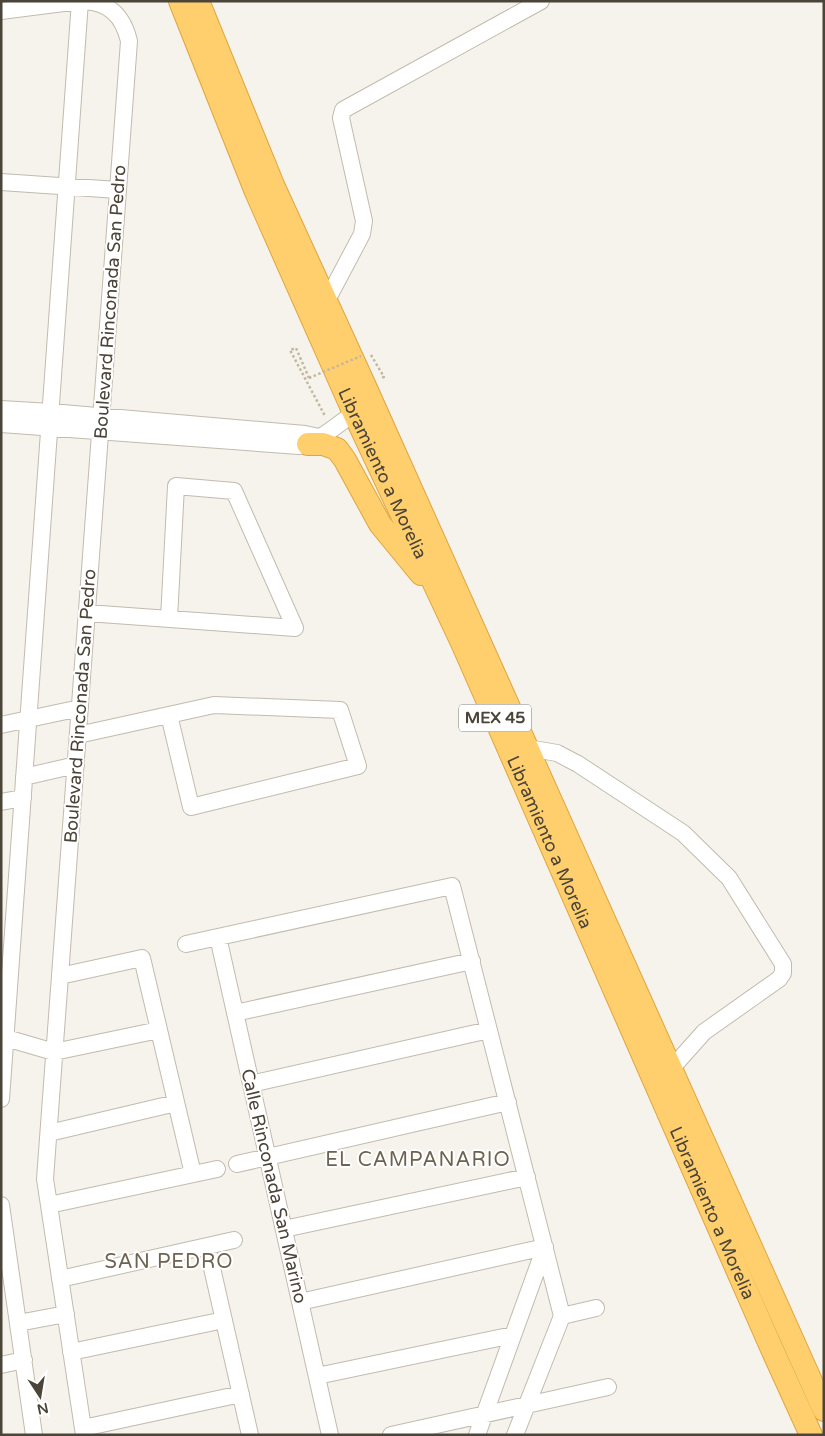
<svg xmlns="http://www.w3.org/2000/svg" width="825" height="1436" viewBox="0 0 825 1436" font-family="'Varela Round',sans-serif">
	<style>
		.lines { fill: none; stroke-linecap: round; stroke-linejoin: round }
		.minor-casing { stroke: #c2bbae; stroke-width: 18 }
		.highway-casing { stroke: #e0a43c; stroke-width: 24 }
		.path { stroke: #c4b79f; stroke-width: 2.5; stroke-dasharray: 2.5 2.5; stroke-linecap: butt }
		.minor { stroke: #fff; stroke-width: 16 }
		.highway { stroke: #ffcf6e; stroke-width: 22 }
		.path-bridge { stroke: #c4b79f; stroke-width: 2.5; stroke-dasharray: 2.5 2.5; stroke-linecap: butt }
		.labels { text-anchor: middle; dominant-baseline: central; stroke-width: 4; stroke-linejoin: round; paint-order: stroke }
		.shield { fill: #fff; stroke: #817c74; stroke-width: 1 }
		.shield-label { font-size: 16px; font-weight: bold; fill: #4b4439 }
		.street-label { font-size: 18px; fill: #4b4439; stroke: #fff }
		.quarter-label { font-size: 20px; letter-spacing: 1px; fill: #6e6250; stroke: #fff }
	</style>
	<rect width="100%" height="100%" fill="#f6f3ec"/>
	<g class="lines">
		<defs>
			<path id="minor" d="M83,1C110,2 123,16 129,41L45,1179L84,1435
				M1,11L79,1
				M1,182L118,190
				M326,302L362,234L364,221L341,118L343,110L541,1
				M1,409L51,412L305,434L319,437
				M1,424L299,446C320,441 337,425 354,413
				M87,613L295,628L234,491L176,486L169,619
				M1,725L80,708
				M78,735L214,705L340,710L358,766L191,807L169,715
				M528,748L557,753L578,764L683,833L729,878L783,964V973L779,979L704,1032L671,1069
				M24,777L76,765
				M1,802L23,798
				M218,937L330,1435
				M186,944L452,886L562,1316L515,1435
				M60,976L142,958L193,1174
				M235,1013L472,961
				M1,1039L6,1038L54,1052L159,1030
				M251,1084L489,1030
				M1,1099L80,1
				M49,1133L176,1103
				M237,1164L508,1102
				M1,1205L34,1435
				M49,1205L217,1169
				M284,1229L527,1177
				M207,1246L250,1435
				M60,1279L234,1240
				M300,1302L545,1247
				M562,1316L596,1308
				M18,1323L66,1314
				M71,1352L224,1320
				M1,1365L24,1360
				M317,1376L513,1335
				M83,1428L241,1394
				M391,1435L608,1387
				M477,1435L545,1247"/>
			<g id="highway">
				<path id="s1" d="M180,1L256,192L354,413L463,645L771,1347L811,1435"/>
				<path d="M198,1L273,185L364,384L824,1410"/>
				<path d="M308,444H323L337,449L345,460L380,524L421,574"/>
			</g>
		</defs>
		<use href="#minor" class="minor-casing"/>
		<use href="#highway" class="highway-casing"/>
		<path class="path" d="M371,355L384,377L380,378
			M309,378L296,348L290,350L325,416"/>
		<use href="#minor" class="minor"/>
		<use href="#highway" class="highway"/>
		<path class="path-bridge" d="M309,378L361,356"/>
	</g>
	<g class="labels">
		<rect class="shield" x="459" y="704.5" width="72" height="27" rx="4"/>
		<g class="shield-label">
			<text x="495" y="718">MEX 45</text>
		</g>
		<g class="street-label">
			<text transform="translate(110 302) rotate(-86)">Boulevard Rinconada San Pedro</text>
			<text stroke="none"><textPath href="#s1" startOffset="514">Libramiento a Morelia</textPath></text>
			<text transform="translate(80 706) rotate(-86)">Boulevard Rinconada San Pedro</text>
			<text stroke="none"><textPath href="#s1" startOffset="919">Libramiento a Morelia</textPath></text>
			<text transform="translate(274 1186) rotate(77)">Calle Rinconada San Marino</text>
			<text stroke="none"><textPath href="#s1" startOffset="1324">Libramiento a Morelia</textPath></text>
		</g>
		<g class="quarter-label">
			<text x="418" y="1160">EL CAMPANARIO</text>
			<text x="169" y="1262">SAN PEDRO</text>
		</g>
	</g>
	<rect width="825" height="1436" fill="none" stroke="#4b4439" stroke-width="5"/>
	<g transform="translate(40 1396) rotate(168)" stroke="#ffffff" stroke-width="4" paint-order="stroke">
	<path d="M0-4L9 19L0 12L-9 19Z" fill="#4b4439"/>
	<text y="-8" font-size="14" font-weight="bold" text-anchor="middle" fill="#4b4439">N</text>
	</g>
</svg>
